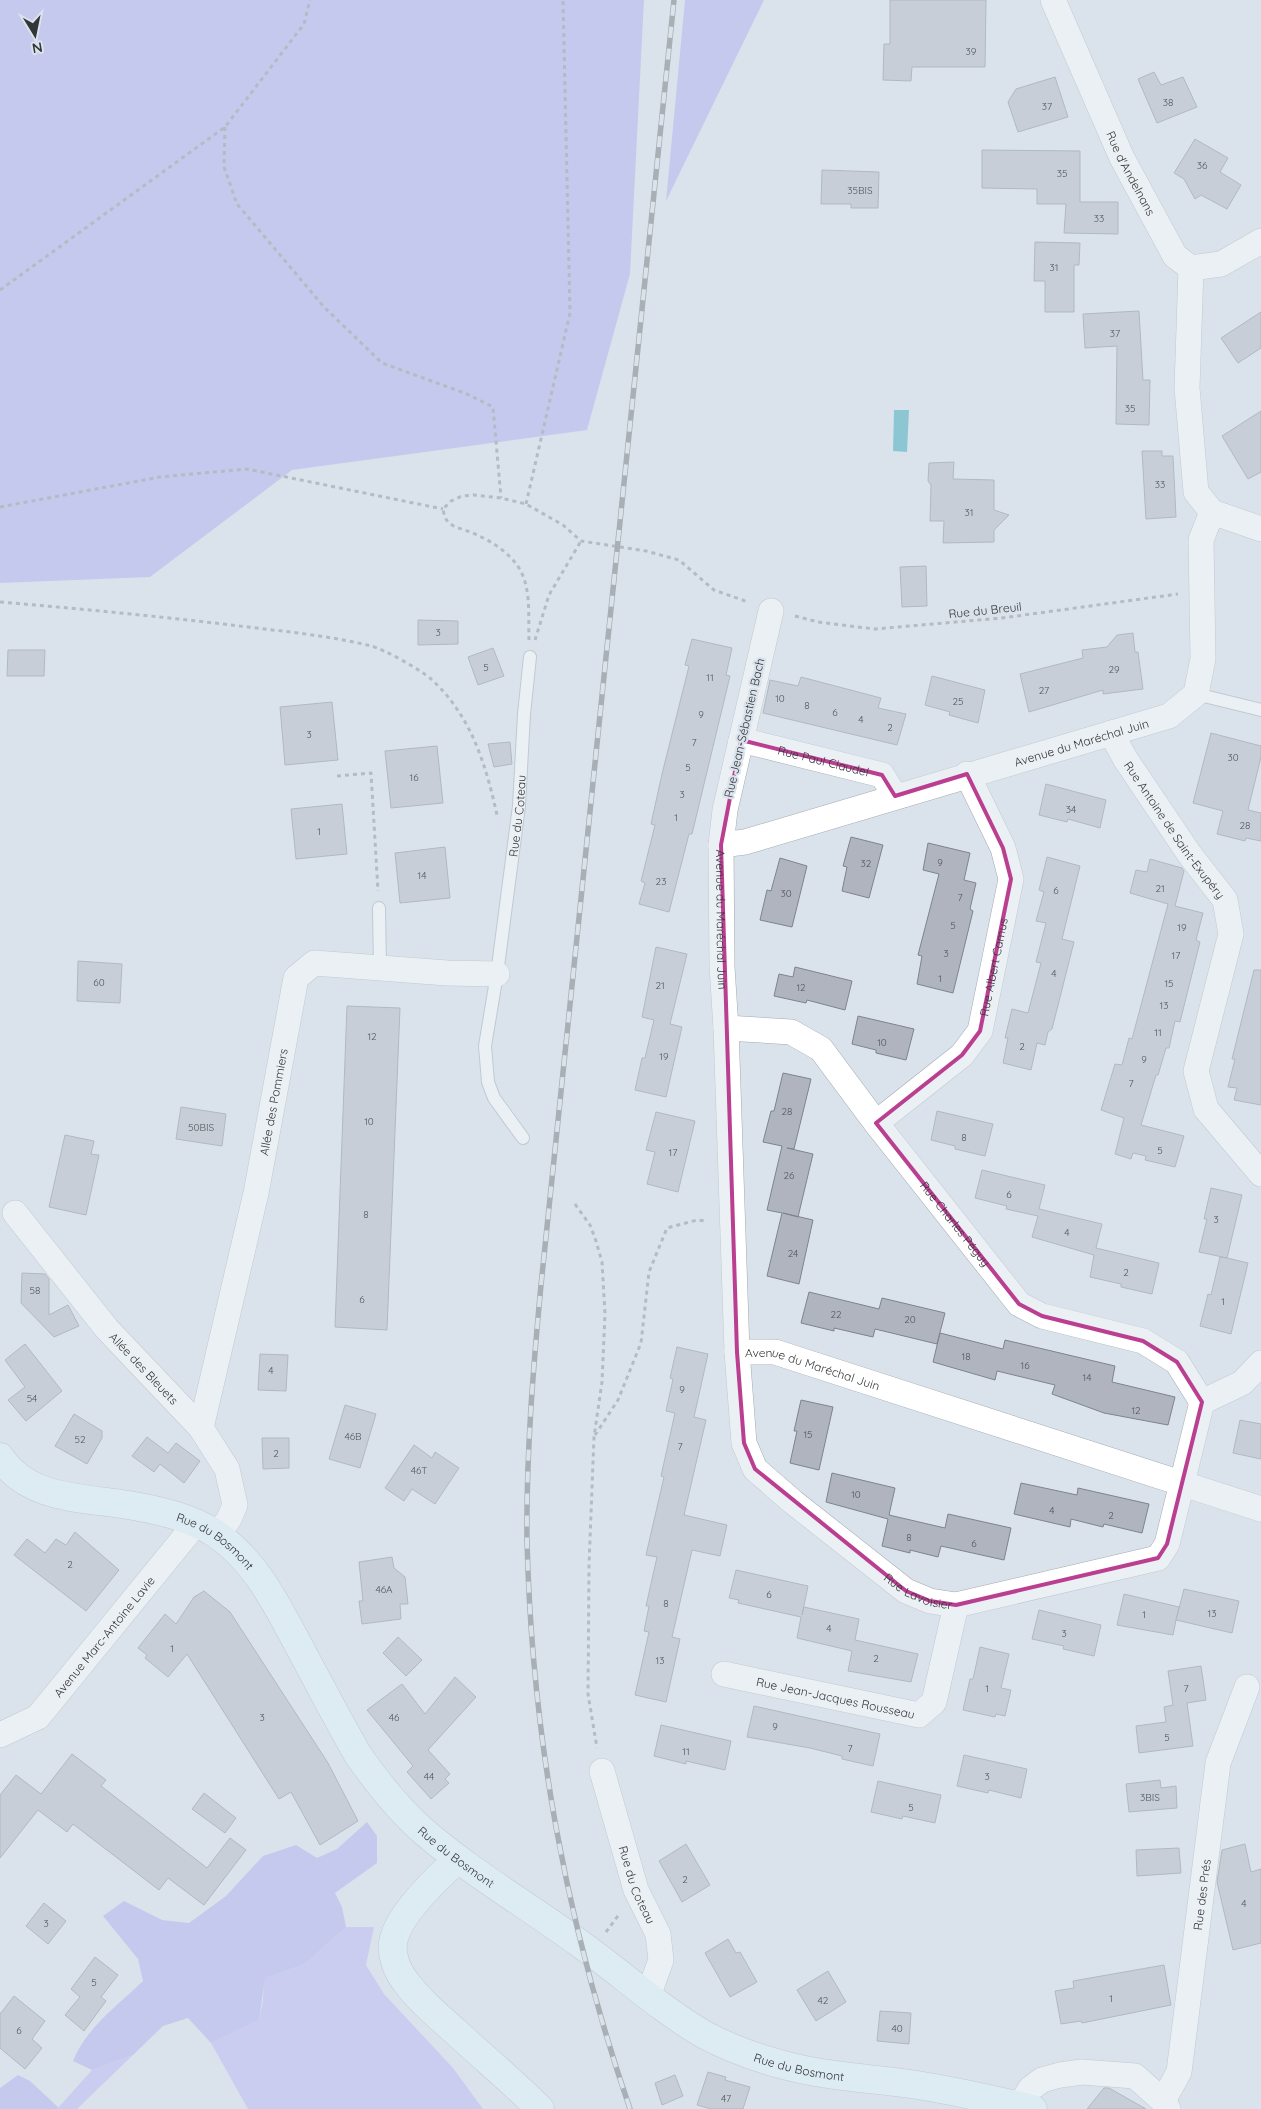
<svg xmlns="http://www.w3.org/2000/svg" width="1261" height="2109" viewBox="0 0 1261 2109" font-family="Quicksand,sans-serif">
	<style>
		.green { fill: #b5b2f5 }
		.forest { fill: #aca9f0 }
		.water { fill: #2ea2b3 }
		.building { fill: #b0b4be; stroke: #7f838c }
		.lines { fill: none; stroke-linecap: round; stroke-linejoin: round }
		.lane-casing { stroke: #a2aab2; stroke-width: 14 }
		.street-casing { stroke: #a2aab2; stroke-width: 26 }
		.secondary-casing { stroke: #a2aab2; stroke-width: 29 }
		.path { stroke: #858b91; stroke-width: 3; stroke-dasharray: 4 4; stroke-linecap: butt }
		.lane { stroke: #fff; stroke-width: 12 }
		.street { stroke: #fff; stroke-width: 25 }
		.secondary { stroke: #dff3fc; stroke-width: 28 }
		.rail-casing { stroke: #6a6f73; stroke-width: 5.5 }
		.rail { stroke: #dae3eb; stroke-width: 4; stroke-dasharray: 11; stroke-linecap: butt }
		.marked { fill: none; stroke: #bb3f91; stroke-width: 4; stroke-linejoin: round }
		.labels { text-anchor: middle; dominant-baseline: central; stroke-width: 4.5; stroke-linejoin: round; paint-order: stroke }
		.number-label { font-size: 10px; fill: #52565a }
		.street-label { font-size: 12px; fill: #333639; stroke: #dae3eb }
	</style>
	<rect width="100%" height="100%" fill="#dae3eb"/>
	<path class="green" d="M346,1927H374L366,1965L384,1994L453,2068L483,2109H248L211,2043L259,2020L263,2000L264,1978L305,1964Z
		M133,2055L77,2109H57L92,2070Z"/>
	<path class="forest" d="M0,0H644L630,274L587,430L292,470L150,577L0,583Z
		M685,0H764L666,201Z
		M367,1822L377,1836V1863L335,1893L342,1907L346,1927L305,1964L265,1978L259,2020L211,2043L188,2018L163,2026L133,2055L92,2070L73,2061C86,2028 118,2005 143,1981L138,1959L103,1916L124,1901L162,1920L189,1923L226,1896L263,1856L296,1845L317,1858L337,1849Z
		M18,2075L30,2081L58,2107L57,2109H0V2088Z"/>
	<path class="water" d="M894,410H909L907,452L893,451Z"/>
	<path class="building" d="M890,0H986L985,67H912L911,81L883,80L884,44H890Z
		M1154,72L1161,85L1183,77L1197,107L1157,123L1138,79Z
		M1055,77L1068,117L1018,132L1008,102L1016,89Z
		M1195,139L1228,158L1220,172L1241,185L1227,209L1201,195L1195,199L1184,179L1174,173Z
		M982,150L1080,151V202H1118V234L1064,233L1066,204H1037V189L982,188Z
		M822,170L879,172L878,208H851V204H821Z
		M1035,242L1080,243L1079,265H1074V312H1045V281H1034Z
		M1139,311L1143,380H1150L1149,425L1116,424L1117,346L1085,348L1083,314Z
		M1261,312V348L1238,363L1221,338Z
		M1261,411V472L1248,479L1222,436Z
		M1142,451H1162V456H1173L1176,517L1146,519Z
		M954,462L953,479L994,480V510L1009,515L994,530V542L943,543L944,521H930L931,485L928,481L929,463Z
		M926,566L927,606L902,607L900,567Z
		M418,620L458,621V644L418,645Z
		M1133,633L1135,652H1138L1143,689L1103,694V690L1029,712L1020,674L1083,658L1082,650L1107,647L1117,635Z
		M692,639L732,648L726,675L730,676L692,834H689L669,912L639,904L645,883L641,881L655,825L651,824L662,774L689,666L685,665Z
		M493,648L504,676L478,685L468,657Z
		M8,650H45L44,676H7Z
		M932,676L985,690L978,723L949,715L950,712L925,705Z
		M801,677L881,698L878,708L906,714L897,745L763,713L770,680L798,686Z
		M332,702L338,760L285,765L280,707Z
		M1211,733L1261,746V757L1248,810L1261,813V841L1246,838L1245,841L1217,834L1223,811L1193,803Z
		M510,742L512,764L494,767L488,744Z
		M437,746L443,803L391,808L385,751Z
		M1046,784L1106,800L1100,828L1068,819L1067,822L1039,815Z
		M342,804L347,854L296,859L291,809Z
		M851,837L883,845L869,898L842,891L847,867L843,866Z
		M928,843L970,853L964,880L976,883L970,909L973,911L953,993L917,984L922,956L918,955L939,874L923,870Z
		M445,847L450,898L400,903L395,853Z
		M1047,857L1080,866L1062,939L1074,942L1052,1029L1048,1032L1045,1045L1037,1043L1031,1070L1003,1063L1008,1038H1005L1012,1009L1028,1013L1041,963L1036,962L1046,923L1036,921L1044,892L1039,890Z
		M780,858L807,866L792,927L760,920L767,890L771,891Z
		M1150,859L1182,868L1184,871L1175,906L1203,913L1196,940L1200,942L1180,1022L1175,1021L1169,1048H1166L1158,1075H1156L1141,1125L1184,1136L1175,1167L1145,1160L1146,1156L1133,1153L1131,1159L1115,1154L1124,1118L1101,1110L1115,1064L1122,1065L1129,1038L1132,1039L1168,904L1130,893L1136,870L1147,872Z
		M656,947L687,954L670,1024L682,1027L666,1097L635,1090L642,1058H645L654,1020L642,1017Z
		M78,961L122,964L120,1003L77,1001Z
		M795,967L852,981L845,1010L807,1000L806,1003L774,996L779,974L793,977Z
		M1254,970H1261V1105L1234,1100L1237,1088L1228,1087L1235,1059H1232Z
		M347,1006L400,1008L387,1330L335,1327Z
		M858,1016L914,1029L906,1060L876,1053V1050L852,1044Z
		M783,1073L811,1079L794,1149L787,1148L813,1154L798,1217L783,1213L813,1220L799,1284L767,1276L782,1213L767,1210L782,1146L763,1142L771,1111H774Z
		M181,1107L226,1114L222,1146L176,1139Z
		M937,1111L993,1124L985,1156L955,1149V1146L931,1140Z
		M656,1112L695,1121L678,1192L647,1184L655,1152L646,1150Z
		M65,1135L94,1141L91,1154L99,1155L86,1215L49,1207Z
		M982,1170L1045,1185L1039,1209L1102,1224L1096,1248L1159,1263L1152,1294L1121,1287V1284L1090,1277L1094,1255L1032,1237L1038,1216L1006,1209L1007,1206L975,1198Z
		M1211,1188L1242,1195L1227,1258L1248,1263L1231,1334L1200,1326L1208,1294L1211,1295L1220,1257L1227,1258L1199,1252L1207,1219H1204Z
		M22,1273L45,1274L49,1279V1315L68,1305L79,1326L54,1337L21,1303Z
		M809,1292L879,1309L882,1298L945,1313L937,1344L875,1329L873,1337L834,1328V1331L801,1323Z
		M940,1333L1003,1349L1005,1340L1115,1366L1112,1382L1175,1397L1168,1425L1104,1413L1052,1394L1055,1385L997,1371L995,1380L933,1362Z
		M25,1344L62,1391L26,1421L8,1400L25,1387L5,1360Z
		M677,1347L708,1354L694,1417L706,1420L684,1515L727,1525L720,1556L692,1550L672,1637L680,1639L666,1702L635,1695L649,1632L644,1631L649,1606H646L657,1557L646,1555L664,1477L661,1476L675,1413L666,1411L673,1379L670,1378Z
		M260,1354L288,1355L286,1391L258,1390Z
		M801,1400L833,1407L819,1470L790,1463L797,1431H794Z
		M345,1405L376,1414L360,1468L329,1459Z
		M74,1414L102,1431V1438L87,1464L55,1446Z
		M1240,1420L1261,1424V1459L1233,1453Z
		M147,1437L168,1453L176,1443L200,1461L184,1483L160,1464L154,1472L132,1456Z
		M262,1438H289V1468L263,1469Z
		M414,1445L432,1458L435,1452L459,1468L435,1504L412,1489L404,1501L385,1488Z
		M832,1473L895,1488L889,1515L945,1528L948,1514L1011,1528L1004,1560L941,1546L938,1557L910,1550V1553L882,1546L888,1519L826,1502Z
		M1021,1483L1077,1495L1078,1488L1149,1504L1142,1533L1104,1524L1103,1527L1071,1519L1070,1527L1014,1514Z
		M75,1532L119,1570L86,1611L14,1555L27,1539L45,1553L56,1539L66,1545Z
		M392,1557L394,1568L405,1577L408,1604H400L401,1619L362,1624L359,1601H363L359,1562Z
		M736,1570L808,1586L802,1615L804,1607L859,1619L855,1640L918,1654L911,1682L848,1671L852,1651L797,1638L801,1617L738,1603L739,1600L729,1598Z
		M1184,1589L1239,1601L1232,1633L1176,1620L1173,1635L1117,1625L1124,1594L1179,1607L1176,1620Z
		M204,1591L230,1612L328,1763L358,1821L320,1845L291,1792L279,1799L187,1654L168,1677L145,1658L147,1655L138,1648L165,1614L176,1624L194,1597Z
		M1039,1610L1101,1625L1094,1656L1063,1649L1064,1646L1032,1639Z
		M398,1637L422,1660L406,1676L383,1653Z
		M980,1647L1009,1654L1001,1688L1011,1690L1005,1716L996,1714L995,1717L963,1710L970,1679H973Z
		M1201,1666L1206,1700L1187,1703L1193,1746L1139,1753L1136,1726L1166,1722L1164,1707L1173,1705L1168,1671Z
		M455,1677L476,1697L428,1750L450,1774L445,1779L449,1783L431,1799L407,1772L413,1766L367,1710L402,1684L425,1714Z
		M754,1706L880,1734L873,1766L842,1759V1756L810,1748L747,1737Z
		M661,1725L731,1741L725,1770L686,1761V1764L654,1756Z
		M72,1754L106,1780L101,1786L207,1868L230,1838L246,1850L204,1905L168,1878L159,1890L73,1824L67,1832L38,1810L0,1858V1795L16,1775L41,1794Z
		M964,1755L1027,1769L1021,1798L989,1790L988,1793L957,1786Z
		M1160,1780L1161,1788L1176,1786L1177,1808L1129,1812L1126,1784Z
		M878,1781L941,1795L935,1823L903,1816L902,1819L871,1812Z
		M204,1793L236,1818L225,1833L192,1809Z
		M686,1844L710,1885L682,1902L659,1861Z
		M1245,1844L1251,1872L1261,1869V1943L1233,1950L1217,1882L1222,1850Z
		M1179,1848L1181,1873L1137,1876L1136,1850Z
		M44,1903L66,1921L48,1944L26,1926Z
		M728,1939L736,1953L740,1952L757,1982L730,1997L705,1953Z
		M95,1957L118,1975L101,1997L106,2001L84,2031L65,2015L80,1997L71,1989Z
		M1164,1965L1171,2005L1082,2023L1081,2021L1061,2024L1055,1991L1074,1988L1073,1981Z
		M828,1971L846,2002L816,2021L797,1990Z
		M14,1996L45,2021L32,2039L42,2048L25,2069L0,2048V2014Z
		M880,2011L911,2013L909,2044L877,2041Z
		M708,2072L726,2077L725,2080L750,2087L743,2109H711L697,2105Z
		M675,2075L683,2096L662,2105L655,2083Z
		M1104,2088H1109L1146,2109H1087Z"/>
	<g class="lines">
		<defs>
			<g id="lane">
				<path d="M1196,694L1261,710"/>
				<path d="M379,908L380,967"/>
				<path id="s1" d="M523,1138L494,1098L488,1082L485,1046L497,974L519,806L524,714L530,657"/>
			</g>
			<g id="street">
				<path id="s2" d="M1053,0L1122,158L1175,256L1191,268L1221,264L1261,241"/>
				<path d="M1191,268L1187,388L1196,492L1212,512"/>
				<path d="M1212,512L1261,529"/>
				<path id="s3" d="M771,611L725,810L721,845L722,967L726,1028L737,1352L744,1443L755,1469L793,1502L906,1591L930,1601L956,1605L1158,1558L1167,1544L1202,1402L1242,1383L1261,1363"/>
				<path id="s4" d="M1111,733L1126,760L1190,855L1225,900L1231,934L1196,1071L1206,1109L1261,1174"/>
				<path id="s5" d="M741,740L882,775L895,796"/>
				<path id="s6" d="M721,845L745,842L1169,716L1196,694L1203,659L1201,540L1212,512"/>
				<path id="s7" d="M726,1028L791,1032L821,1049L876,1123L1019,1304L1042,1316L1143,1341L1177,1362L1202,1402"/>
				<path id="s8" d="M876,1123L962,1055L980,1031L1011,879L1003,848L967,774"/>
				<path id="s9" d="M15,1213L107,1329L201,1428L227,1469L235,1505L229,1519L217,1535"/>
				<path id="s10" d="M737,1352H775L1261,1509"/>
				<path id="s11" d="M201,1428L256,1193L296,978L314,963L447,973L497,974"/>
				<path id="s12" d="M724,1674L919,1715L934,1702L956,1605"/>
				<path id="s13" d="M0,1735L38,1717L197,1522"/>
				<path id="s14" d="M602,1771L636,1890L658,1934L661,1960L648,1996"/>
				<path id="s15" d="M1163,2101L1179,2072L1218,1763L1247,1687"/>
				<path d="M1020,2106L1030,2089L1042,2080L1060,2075L1082,2072L1135,2076L1163,2101L1168,2109"/>
			</g>
			<g id="secondary">
				<path id="s16" d="M0,1457C30,1502 87,1497 134,1506C162,1511 192,1518 216,1534C257,1562 277,1606 300,1648C319,1684 338,1720 358,1755C377,1782 397,1808 422,1830C470,1872 527,1905 579,1943C621,1973 659,2008 703,2034C727,2047 754,2057 780,2064C825,2077 871,2078 917,2085C955,2091 995,2100 1033,2109"/>
				<path d="M458,1859C438,1877 401,1912 394,1938C390,1952 396,1969 405,1981C419,2000 438,2016 456,2032C484,2058 513,2082 540,2109"/>
			</g>
		</defs>
		<use href="#lane" class="lane-casing"/>
		<use href="#street" class="street-casing"/>
		<use href="#secondary" class="secondary-casing"/>
		<path class="path" d="M225,127L224,167L237,204L324,307L382,363L467,394L493,407L501,498
			M0,290L225,127L304,24L310,0
			M526,504L570,313L563,0
			M0,507L160,477L247,469L443,509
			M0,602C83,609 166,617 248,627C289,632 331,636 371,646C384,649 421,670 431,679C471,715 486,765 497,815
			M795,616L818,622L875,629L1002,618L1178,594
			M529,640C528,616 532,586 517,565C506,550 488,539 470,532C463,529 455,528 449,523C445,519 444,514 443,509L451,501L462,496L474,495L501,498L526,504L563,525L581,541L646,551L679,560L714,590L748,602
			M535,640L549,595L581,541
			M337,776L371,773L378,891
			M575,1204L590,1225L596,1241L602,1262L605,1314L602,1382L594,1437L589,1565L588,1694L597,1748
			M595,1435L618,1400L641,1343L649,1272L667,1228L697,1220L707,1221
			M606,1932L620,1913"/>
		<use href="#lane" class="lane"/>
		<use href="#street" class="street"/>
		<use href="#secondary" class="secondary"/>
		<defs>
			<path id="rail" d="M630,2109C566,1922 532,1739 527,1541C526,1456 533,1370 541,1285L674,0"/>
		</defs>
		<use href="#rail" class="rail-casing"/>
		<use href="#rail" class="rail"/>
	</g>
	<path d="M0 0H1261V2109H0ZM741,740L882,775L895,796L967,774L1003,848L1011,879L980,1031L962,1055L876,1123L1019,1304L1042,1316L1143,1341L1177,1362L1202,1402L1167,1544L1158,1558L956,1605L930,1601L906,1591L755,1469L744,1443L737,1352L721,845Z" fill="#dae3eb" fill-opacity=".55" fill-rule="evenodd"/>
	<path class="marked" d="M741,740L882,775L895,796L967,774L1003,848L1011,879L980,1031L962,1055L876,1123L1019,1304L1042,1316L1143,1341L1177,1362L1202,1402L1167,1544L1158,1558L956,1605L930,1601L906,1591L755,1469L744,1443L737,1352L721,845Z"/>
	<g class="labels">
		<g class="number-label">
			<text x="971" y="51">39</text>
			<text x="1168" y="102">38</text>
			<text x="1047" y="106">37</text>
			<text x="1202" y="165">36</text>
			<text x="1062" y="173">35</text>
			<text x="860" y="190">35BIS</text>
			<text x="1099" y="218">33</text>
			<text x="1054" y="267">31</text>
			<text x="1115" y="333">37</text>
			<text x="1130" y="408">35</text>
			<text x="1160" y="484">33</text>
			<text x="969" y="512">31</text>
			<text x="438" y="632">3</text>
			<text x="486" y="667">5</text>
			<text x="1114" y="669">29</text>
			<text x="710" y="677">11</text>
			<text x="1044" y="690">27</text>
			<text x="780" y="698">10</text>
			<text x="958" y="701">25</text>
			<text x="807" y="705">8</text>
			<text x="835" y="712">6</text>
			<text x="701" y="714">9</text>
			<text x="861" y="719">4</text>
			<text x="890" y="727">2</text>
			<text x="309" y="734">3</text>
			<text x="694" y="742">7</text>
			<text x="1233" y="757">30</text>
			<text x="688" y="767">5</text>
			<text x="414" y="777">16</text>
			<text x="682" y="794">3</text>
			<text x="1071" y="809">34</text>
			<text x="676" y="817">1</text>
			<text x="1245" y="825">28</text>
			<text x="319" y="831">1</text>
			<text x="940" y="862">9</text>
			<text x="866" y="863">32</text>
			<text x="422" y="875">14</text>
			<text x="661" y="881">23</text>
			<text x="1160" y="888">21</text>
			<text x="1056" y="890">6</text>
			<text x="786" y="893">30</text>
			<text x="960" y="897">7</text>
			<text x="953" y="925">5</text>
			<text x="1182" y="927">19</text>
			<text x="946" y="953">3</text>
			<text x="1176" y="955">17</text>
			<text x="1054" y="973">4</text>
			<text x="940" y="978">1</text>
			<text x="99" y="982">60</text>
			<text x="1169" y="983">15</text>
			<text x="660" y="985">21</text>
			<text x="801" y="987">12</text>
			<text x="1164" y="1005">13</text>
			<text x="1158" y="1032">11</text>
			<text x="372" y="1036">12</text>
			<text x="882" y="1042">10</text>
			<text x="1022" y="1046">2</text>
			<text x="664" y="1056">19</text>
			<text x="1144" y="1059">9</text>
			<text x="1131" y="1083">7</text>
			<text x="787" y="1111">28</text>
			<text x="369" y="1121">10</text>
			<text x="201" y="1127">50BIS</text>
			<text x="964" y="1137">8</text>
			<text x="1160" y="1150">5</text>
			<text x="673" y="1152">17</text>
			<text x="789" y="1175">26</text>
			<text x="1009" y="1194">6</text>
			<text x="366" y="1214">8</text>
			<text x="1216" y="1219">3</text>
			<text x="1067" y="1232">4</text>
			<text x="793" y="1253">24</text>
			<text x="1126" y="1272">2</text>
			<text x="35" y="1290">58</text>
			<text x="362" y="1299">6</text>
			<text x="1223" y="1301">1</text>
			<text x="836" y="1314">22</text>
			<text x="910" y="1319">20</text>
			<text x="966" y="1356">18</text>
			<text x="1025" y="1365">16</text>
			<text x="271" y="1370">4</text>
			<text x="1087" y="1377">14</text>
			<text x="682" y="1389">9</text>
			<text x="32" y="1398">54</text>
			<text x="1136" y="1410">12</text>
			<text x="808" y="1434">15</text>
			<text x="353" y="1436">46B</text>
			<text x="80" y="1439">52</text>
			<text x="680" y="1446">7</text>
			<text x="276" y="1453">2</text>
			<text x="419" y="1470">46T</text>
			<text x="856" y="1494">10</text>
			<text x="1052" y="1510">4</text>
			<text x="1111" y="1515">2</text>
			<text x="909" y="1537">8</text>
			<text x="974" y="1543">6</text>
			<text x="70" y="1564">2</text>
			<text x="384" y="1589">46A</text>
			<text x="769" y="1594">6</text>
			<text x="666" y="1603">8</text>
			<text x="1212" y="1613">13</text>
			<text x="1144" y="1614">1</text>
			<text x="829" y="1628">4</text>
			<text x="1064" y="1633">3</text>
			<text x="172" y="1648">1</text>
			<text x="876" y="1658">2</text>
			<text x="660" y="1660">13</text>
			<text x="987" y="1688">1</text>
			<text x="1186" y="1688">7</text>
			<text x="262" y="1717">3</text>
			<text x="394" y="1717">46</text>
			<text x="775" y="1726">9</text>
			<text x="1167" y="1737">5</text>
			<text x="850" y="1748">7</text>
			<text x="686" y="1751">11</text>
			<text x="429" y="1776">44</text>
			<text x="987" y="1776">3</text>
			<text x="1150" y="1797">3BIS</text>
			<text x="911" y="1807">5</text>
			<text x="685" y="1879">2</text>
			<text x="1244" y="1903">4</text>
			<text x="46" y="1923">3</text>
			<text x="94" y="1982">5</text>
			<text x="1111" y="1998">1</text>
			<text x="823" y="2000">42</text>
			<text x="897" y="2028">40</text>
			<text x="19" y="2030">6</text>
			<text x="726" y="2098">47</text>
		</g>
		<g class="street-label">
			<text stroke="none"><textPath href="#s2" startOffset="190">Rue d'Andelnans</textPath></text>
			<text transform="translate(985 610) rotate(-6)">Rue du Breuil</text>
			<text transform="translate(744 728) rotate(-77)">Rue Jean-Sébastien Bach</text>
			<text stroke="none"><textPath href="#s6" startOffset="375">Avenue du Maréchal Juin</textPath></text>
			<text stroke="none"><textPath href="#s5" startOffset="85">Rue Paul Claudel</textPath></text>
			<text stroke="none"><textPath href="#s1" startOffset="335">Rue du Coteau</textPath></text>
			<text stroke="none"><textPath href="#s4" startOffset="116">Rue Antoine de Saint-Exupéry</textPath></text>
			<text stroke="none"><textPath href="#s3" startOffset="314">Avenue du Maréchal Juin</textPath></text>
			<text stroke="none"><textPath href="#s8" startOffset="205">Rue Albert Camus</textPath></text>
			<text stroke="none"><textPath href="#s11" startOffset="334">Allée des Pommiers</textPath></text>
			<text stroke="none"><textPath href="#s7" startOffset="320">Rue Charles Péguy</textPath></text>
			<text stroke="none"><textPath href="#s9" startOffset="202">Allée des Bleuets</textPath></text>
			<text stroke="none"><textPath href="#s10" startOffset="78">Avenue du Maréchal Juin</textPath></text>
			<text stroke="none"><textPath href="#s16" startOffset="238">Rue du Bosmont</textPath></text>
			<text stroke="none"><textPath href="#s3" startOffset="1072">Rue Lavoisier</textPath></text>
			<text stroke="none"><textPath href="#s13" startOffset="146">Avenue Marc-Antoine Lavie</textPath></text>
			<text stroke="none"><textPath href="#s12" startOffset="114">Rue Jean-Jacques Rousseau</textPath></text>
			<text stroke="none"><textPath href="#s16" startOffset="642">Rue du Bosmont</textPath></text>
			<text stroke="none"><textPath href="#s14" startOffset="119">Rue du Coteau</textPath></text>
			<text stroke="none"><textPath href="#s15" startOffset="212">Rue des Prés</textPath></text>
			<text stroke="none"><textPath href="#s16" startOffset="1048">Rue du Bosmont</textPath></text>
		</g>
	</g>
	<g transform="translate(35 35) rotate(170)" stroke="#dae3eb" stroke-width="4" paint-order="stroke">
	<path d="M0-4L9 19L0 12L-9 19Z" fill="#333639"/>
	<text y="-8" font-size="14" font-weight="bold" text-anchor="middle" fill="#333639">N</text>
	</g>
</svg>
